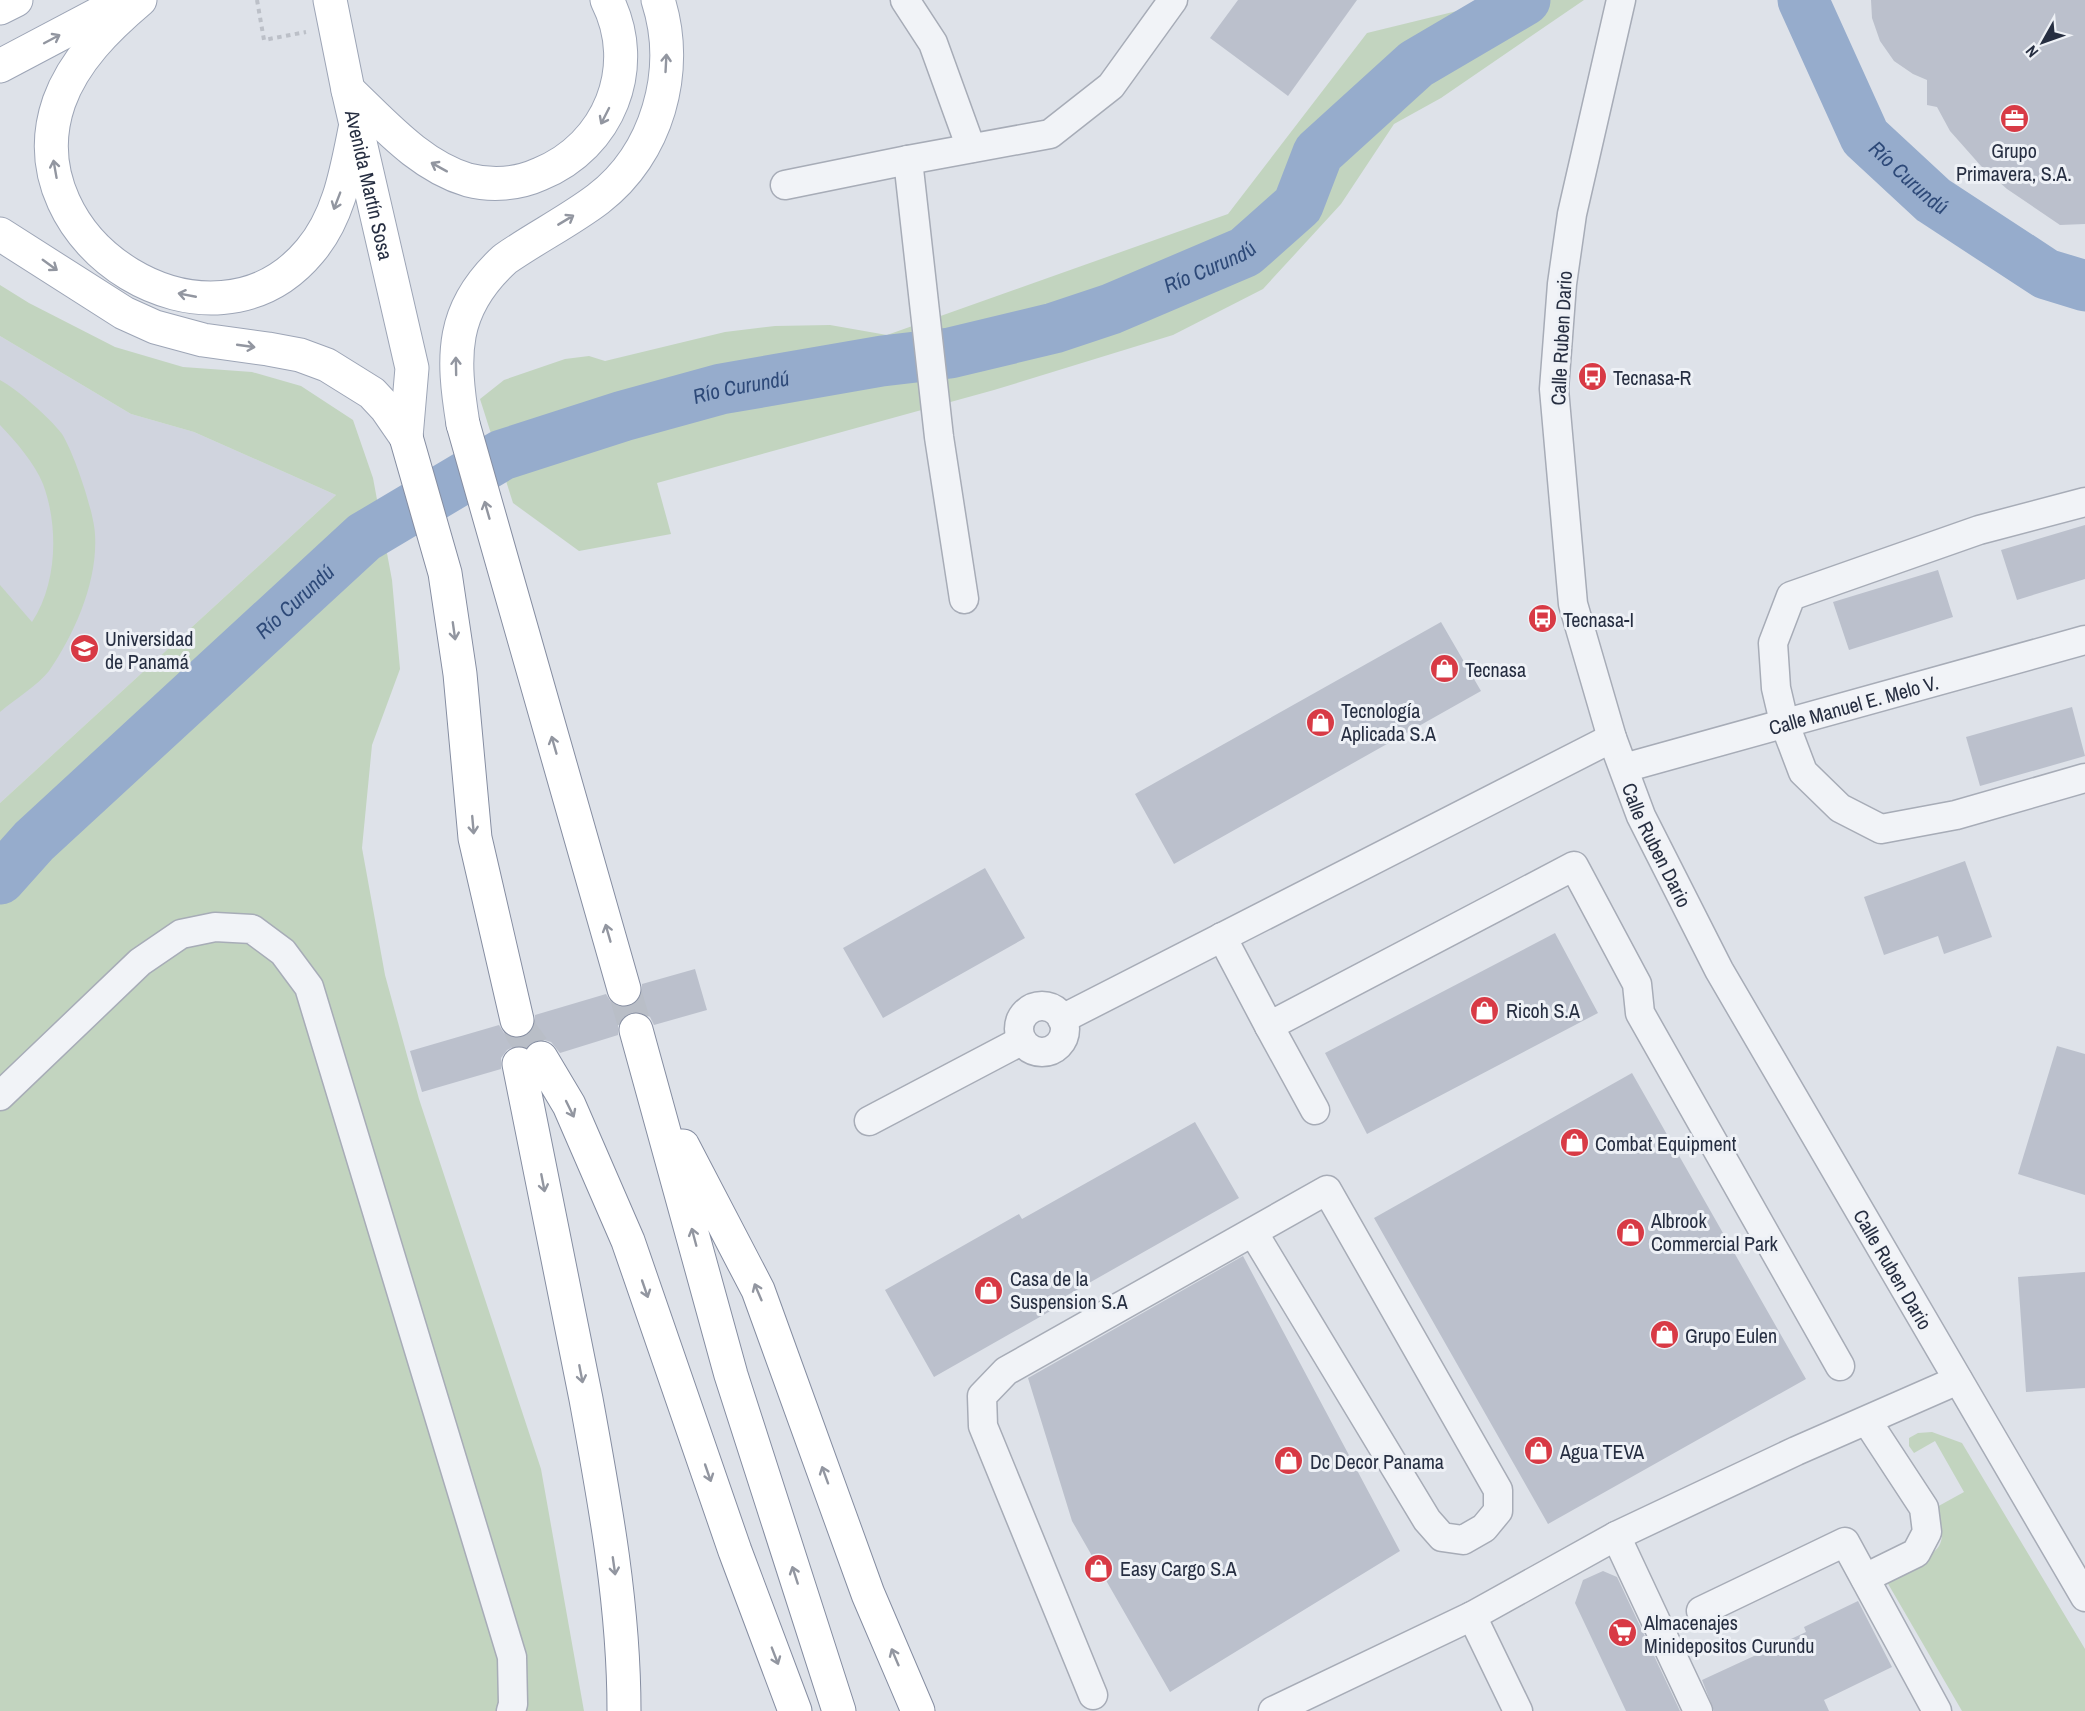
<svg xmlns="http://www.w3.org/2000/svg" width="2085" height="1711" viewBox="0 0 2085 1711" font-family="'Archivo Narrow',sans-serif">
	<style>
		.built { fill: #d0d4de }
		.green { fill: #c2d4bf }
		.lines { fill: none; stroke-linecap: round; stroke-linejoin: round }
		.river { stroke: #96accc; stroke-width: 51 }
		.building { fill: #bbc0cc }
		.highway-tunnel { stroke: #b9bec7; stroke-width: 33; stroke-dasharray: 33 16; stroke-linecap: butt }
		.minor-casing { stroke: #a7acb7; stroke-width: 31 }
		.major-casing { stroke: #9da5b6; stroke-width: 35 }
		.highway-casing { stroke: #858da1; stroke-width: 35 }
		.path { stroke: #bcc0c8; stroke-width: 4; stroke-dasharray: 4.5 4.5; stroke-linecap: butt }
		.minor { stroke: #f1f3f7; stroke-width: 28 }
		.major { stroke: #fff; stroke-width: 33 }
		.highway { stroke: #fff; stroke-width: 33 }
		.oneway { stroke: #9296a0 }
		.labels { text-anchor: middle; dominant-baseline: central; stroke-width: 6; stroke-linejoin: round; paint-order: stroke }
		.poi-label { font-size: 20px; fill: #262e41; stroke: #eef1f6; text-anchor: start }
		.street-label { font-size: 20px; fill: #262e41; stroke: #eef1f6 }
		.water-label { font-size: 21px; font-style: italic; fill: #2d4978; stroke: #eef1f6 }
	</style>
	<rect width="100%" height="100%" fill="#dee2e9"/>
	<path class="built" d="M0,336L131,414L194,432L336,495L0,803Z"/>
	<path class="green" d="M1502,0H1584L1441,98L1394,124L1341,204L1263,289L1173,335L994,390L657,483L671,534L579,551L513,503L480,399L504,380L565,359L589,356L605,361L725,332L775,326L830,325L887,335L1228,214L1367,33Z
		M0,285L29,303L115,347L183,367L252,372L301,386L353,420L373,478L392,580L400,669L372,745L362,848L385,975L419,1099L541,1469L584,1711H0V803L336,495L194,432L131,414L0,336Z
		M0,380C17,389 50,418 62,434C74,453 94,512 95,534C98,581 75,633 49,671C38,685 14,700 0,712V585L32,622C57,584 59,527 43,484C34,462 16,442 0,425Z
		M1932,1432L1962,1443L2085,1649V1711H1962L1887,1582C1899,1575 1932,1557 1939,1546C1946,1534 1939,1519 1935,1508L1964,1492L1935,1441L1914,1453L1909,1446V1438L1918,1433Z"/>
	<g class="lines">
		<g class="river">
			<path id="s1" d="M1803,0L1865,137L1933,200L2046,274L2085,286"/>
			<path id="s2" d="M0,879L34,841L364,537L502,455L623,416L721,389L882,361L950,353L1054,328L1111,309L1245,252L1298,205L1318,153L1416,64L1525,0"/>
		</g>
	</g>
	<path class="building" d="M1238,0H1357L1288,96L1210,38Z
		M1871,0H2085V224L2060,225L2007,189L1981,166L1950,131L1937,107L1927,105V80L1913,74L1894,61L1880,41L1872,18Z
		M2085,525V579L2017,600L2001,550Z
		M1938,570L1953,617L1849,650L1833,602Z
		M1441,622L1481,691L1174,864L1135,794Z
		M2072,707L2085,756L1980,786L1966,737Z
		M1965,861L1992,937L1944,954L1938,936L1884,955L1864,897Z
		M985,868L1025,938L883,1018L843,948Z
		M1555,933L1598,1013L1367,1134L1325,1053Z
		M695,969L707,1010L654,1025L650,1017L641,1012H630L622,1017L618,1025V1035L560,1053L551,1042L541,1039L532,1042L526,1047L515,1046L507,1050L501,1058V1069L422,1092L410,1051L499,1025L504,1033L511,1038H522L530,1033L535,1026V1015L606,994L611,1002L619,1007H630L638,1002L642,994V984Z
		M2057,1046L2085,1054V1195L2018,1174Z
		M1632,1073L1806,1379L1548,1524L1374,1218Z
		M1195,1122L1239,1198L1066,1296L1068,1301L934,1377L885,1290L1019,1214L1022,1219Z
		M1243,1256L1400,1551L1170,1692L1072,1521L1028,1378Z
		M2085,1272V1388L2026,1392L2018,1277Z
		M1603,1571L1617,1577L1680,1711H1626L1575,1603L1583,1580Z
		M1858,1601L1892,1667L1824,1700L1829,1711H1714L1702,1680L1806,1632L1804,1627Z"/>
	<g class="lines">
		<path class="highway-tunnel" d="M624,989L636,1030
			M517,1020L522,1033L541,1058"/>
		<defs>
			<g id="minor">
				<path d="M905,0L933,43L971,148"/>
				<path id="s3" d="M1621,0L1572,214L1562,284L1554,389L1573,604L1612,738L1641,816L1719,970L2085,1597"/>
				<path d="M908,160L939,437L964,599"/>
				<path d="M785,185L908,160L1050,134L1111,86L1173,0"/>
				<path d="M2085,502L1979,530L1791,596L1773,643L1776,688L1784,722L1803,772L1840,808L1881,829L1956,815L2085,778"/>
				<path id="s4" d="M1624,768L2085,640"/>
				<path d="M1222,937L1269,1026L1574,866L1637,984L1640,1013L1840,1366"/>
				<circle cx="1042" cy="1029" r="23"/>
				<path d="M1062,1019L1612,738"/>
				<path d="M1269,1026L1315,1110"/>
				<path d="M0,1096L140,962L181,934L215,927L252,929L283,952L309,987L512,1657L513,1704L511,1711"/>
				<path d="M869,1121L1021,1041"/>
				<path d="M1616,1536L1698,1711"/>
				<path d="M1865,1578L1916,1553L1927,1532L1924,1508L1867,1421"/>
				<path d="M1701,1611L1845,1542L1937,1711"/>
				<path d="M1472,1616L1518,1711"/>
				<path d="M1093,1695L983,1426L982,1396L1006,1371L1327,1190L1498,1490V1511L1484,1528L1463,1540L1442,1537L1427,1520L1253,1232"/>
				<path d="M1273,1711L1472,1616L1616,1536L1796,1451L1958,1380"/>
			</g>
			<g id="major">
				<path d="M140,0C107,28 74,60 59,102C10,244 212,369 310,251C340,216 347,168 356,124"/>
				<path id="s5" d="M330,0L348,90L412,368L406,437"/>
				<path d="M0,8L16,0"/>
				<path d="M0,66L123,1"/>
				<path d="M348,90C384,124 420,166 468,180C492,186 518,184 540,174C609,146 641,67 607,0"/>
				<path d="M0,234L124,313L155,327L203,340L268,349L300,355L327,365L372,393L386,408L406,437"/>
				<path d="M463,424C452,356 450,309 505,259C535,238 569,221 598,199C657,154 681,71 658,0"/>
			</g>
			<path id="highway" d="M463,424L624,989
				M406,437L445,573L460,674L475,838L517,1020
				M636,1030L731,1375L839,1711
				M541,1058L569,1105L628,1241L735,1551L795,1711
				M519,1064C542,1175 564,1287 586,1399C605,1503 624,1605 624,1711
				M683,1146L758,1290L868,1594L918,1711"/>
		</defs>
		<use href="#minor" class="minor-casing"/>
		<use href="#major" class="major-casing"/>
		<use href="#highway" class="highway-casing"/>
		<path class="path" d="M257,0L264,40L306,32"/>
		<use href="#minor" class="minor"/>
		<use href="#major" class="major"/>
		<use href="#highway" class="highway"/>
	</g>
	<defs><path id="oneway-shaft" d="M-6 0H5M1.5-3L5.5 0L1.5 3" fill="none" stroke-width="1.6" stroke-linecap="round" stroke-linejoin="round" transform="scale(1.5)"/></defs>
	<g class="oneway">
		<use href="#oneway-shaft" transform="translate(52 39) rotate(-28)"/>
		<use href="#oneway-shaft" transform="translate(666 63) rotate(-87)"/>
		<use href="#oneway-shaft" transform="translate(605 116) rotate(117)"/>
		<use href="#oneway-shaft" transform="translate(439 167) rotate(-151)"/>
		<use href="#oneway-shaft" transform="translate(55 169) rotate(-100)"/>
		<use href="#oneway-shaft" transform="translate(337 201) rotate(111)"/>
		<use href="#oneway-shaft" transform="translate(566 220) rotate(-31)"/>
		<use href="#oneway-shaft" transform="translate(50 265) rotate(36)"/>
		<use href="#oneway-shaft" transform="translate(187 295) rotate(-169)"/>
		<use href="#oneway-shaft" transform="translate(246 346) rotate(8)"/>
		<use href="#oneway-shaft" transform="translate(456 366) rotate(-91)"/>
		<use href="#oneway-shaft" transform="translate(487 510) rotate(-106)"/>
		<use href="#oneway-shaft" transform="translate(454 631) rotate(82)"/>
		<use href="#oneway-shaft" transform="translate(554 745) rotate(-106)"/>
		<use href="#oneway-shaft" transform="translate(473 825) rotate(85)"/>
		<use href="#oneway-shaft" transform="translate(608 933) rotate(-106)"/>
		<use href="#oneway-shaft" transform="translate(570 1109) rotate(64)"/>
		<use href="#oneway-shaft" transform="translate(543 1183) rotate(79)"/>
		<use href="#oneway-shaft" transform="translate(694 1237) rotate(-105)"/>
		<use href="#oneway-shaft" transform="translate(645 1289) rotate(71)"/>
		<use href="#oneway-shaft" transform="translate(758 1292) rotate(-113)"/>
		<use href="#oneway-shaft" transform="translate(581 1374) rotate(79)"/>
		<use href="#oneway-shaft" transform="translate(708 1473) rotate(71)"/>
		<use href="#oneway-shaft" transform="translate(825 1475) rotate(-110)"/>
		<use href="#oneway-shaft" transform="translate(614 1566) rotate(82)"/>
		<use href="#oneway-shaft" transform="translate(795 1575) rotate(-108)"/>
		<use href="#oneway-shaft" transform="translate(775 1656) rotate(69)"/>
		<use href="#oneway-shaft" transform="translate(895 1657) rotate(-113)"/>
	</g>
	<defs>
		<symbol id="office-disc" viewBox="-11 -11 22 22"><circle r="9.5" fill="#d83a45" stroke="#eef1f6"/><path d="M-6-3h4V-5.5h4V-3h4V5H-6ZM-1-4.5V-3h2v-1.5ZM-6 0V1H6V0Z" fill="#fff"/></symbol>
		<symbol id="bus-disc" viewBox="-11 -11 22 22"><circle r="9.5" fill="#d83a45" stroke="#eef1f6"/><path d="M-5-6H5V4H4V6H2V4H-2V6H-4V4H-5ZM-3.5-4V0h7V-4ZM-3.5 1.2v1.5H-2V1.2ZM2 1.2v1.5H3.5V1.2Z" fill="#fff"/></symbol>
		<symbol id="university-disc" viewBox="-11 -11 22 22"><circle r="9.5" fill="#d83a45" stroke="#eef1f6"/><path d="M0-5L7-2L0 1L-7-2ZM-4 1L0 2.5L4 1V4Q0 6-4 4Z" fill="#fff"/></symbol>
		<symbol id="shop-disc" viewBox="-11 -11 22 22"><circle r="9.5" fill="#d83a45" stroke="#eef1f6"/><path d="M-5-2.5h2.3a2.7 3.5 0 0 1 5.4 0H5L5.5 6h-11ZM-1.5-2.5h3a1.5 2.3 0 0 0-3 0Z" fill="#fff"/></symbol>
		<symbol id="supermarket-disc" viewBox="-11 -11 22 22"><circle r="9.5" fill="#d83a45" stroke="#eef1f6"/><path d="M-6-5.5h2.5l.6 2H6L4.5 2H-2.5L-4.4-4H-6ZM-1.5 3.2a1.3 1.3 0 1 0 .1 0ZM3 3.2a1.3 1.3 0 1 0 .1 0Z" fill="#fff"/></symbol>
	</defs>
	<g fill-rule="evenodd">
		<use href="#office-disc" x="1998" y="102" width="33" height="33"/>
		<use href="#bus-disc" x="1576" y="360" width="33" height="33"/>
		<use href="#bus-disc" x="1526" y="602" width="33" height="33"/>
		<use href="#university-disc" x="68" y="632" width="33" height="33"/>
		<use href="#shop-disc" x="1428" y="652" width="33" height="33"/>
		<use href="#shop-disc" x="1304" y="706" width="33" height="33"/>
		<use href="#shop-disc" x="1468" y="994" width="33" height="33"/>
		<use href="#shop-disc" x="1558" y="1126" width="33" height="33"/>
		<use href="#shop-disc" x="1614" y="1216" width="33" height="33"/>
		<use href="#shop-disc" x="972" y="1274" width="33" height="33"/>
		<use href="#shop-disc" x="1648" y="1318" width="33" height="33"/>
		<use href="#shop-disc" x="1522" y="1434" width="33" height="33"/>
		<use href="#shop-disc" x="1272" y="1444" width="33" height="33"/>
		<use href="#shop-disc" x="1082" y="1552" width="33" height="33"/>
		<use href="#supermarket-disc" x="1606" y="1616" width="33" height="33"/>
	</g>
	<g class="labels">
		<g class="poi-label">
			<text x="2014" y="150" text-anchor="middle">Grupo<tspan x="2014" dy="23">Primavera, S.A.</tspan></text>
			<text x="1613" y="377">Tecnasa-R</text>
			<text x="1563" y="619">Tecnasa-I</text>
			<text x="105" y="638">Universidad<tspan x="105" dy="23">de Panamá</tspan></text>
			<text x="1465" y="669">Tecnasa</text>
			<text x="1341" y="710">Tecnología<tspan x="1341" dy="23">Aplicada S.A</tspan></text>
			<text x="1506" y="1010">Ricoh S.A</text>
			<text x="1595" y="1143">Combat Equipment</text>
			<text x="1651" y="1220">Albrook<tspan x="1651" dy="23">Commercial Park</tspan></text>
			<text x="1010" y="1278">Casa de la<tspan x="1010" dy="23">Suspension S.A</tspan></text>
			<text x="1685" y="1335">Grupo Eulen</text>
			<text x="1560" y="1451">Agua TEVA</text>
			<text x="1310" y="1461">Dc Decor Panama</text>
			<text x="1120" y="1568">Easy Cargo S.A</text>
			<text x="1644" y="1622">Almacenajes<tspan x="1644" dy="23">Minidepositos Curundu</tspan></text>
		</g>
		<g class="street-label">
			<text stroke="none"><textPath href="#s5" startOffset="189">Avenida Martín Sosa</textPath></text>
			<text transform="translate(1561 338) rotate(-87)">Calle Ruben Dario</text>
			<text stroke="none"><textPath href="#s4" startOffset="238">Calle Manuel E. Melo V.</textPath></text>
			<text stroke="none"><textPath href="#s3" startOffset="867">Calle Ruben Dario</textPath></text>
			<text stroke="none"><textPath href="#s3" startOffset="1353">Calle Ruben Dario</textPath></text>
		</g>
		<g class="water-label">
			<text stroke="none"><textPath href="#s1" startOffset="210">Río Curundú</textPath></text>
			<text stroke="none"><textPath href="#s2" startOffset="1395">Río Curundú</textPath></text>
			<text stroke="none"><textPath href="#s2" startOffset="909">Río Curundú</textPath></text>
			<text stroke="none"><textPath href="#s2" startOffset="405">Río Curundú</textPath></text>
		</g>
	</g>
	<g transform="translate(2043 42) rotate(230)" stroke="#eef1f6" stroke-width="4.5" paint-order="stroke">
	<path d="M0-4.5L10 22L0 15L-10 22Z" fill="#262e41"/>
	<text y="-9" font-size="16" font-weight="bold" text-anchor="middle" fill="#262e41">N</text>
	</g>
</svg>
